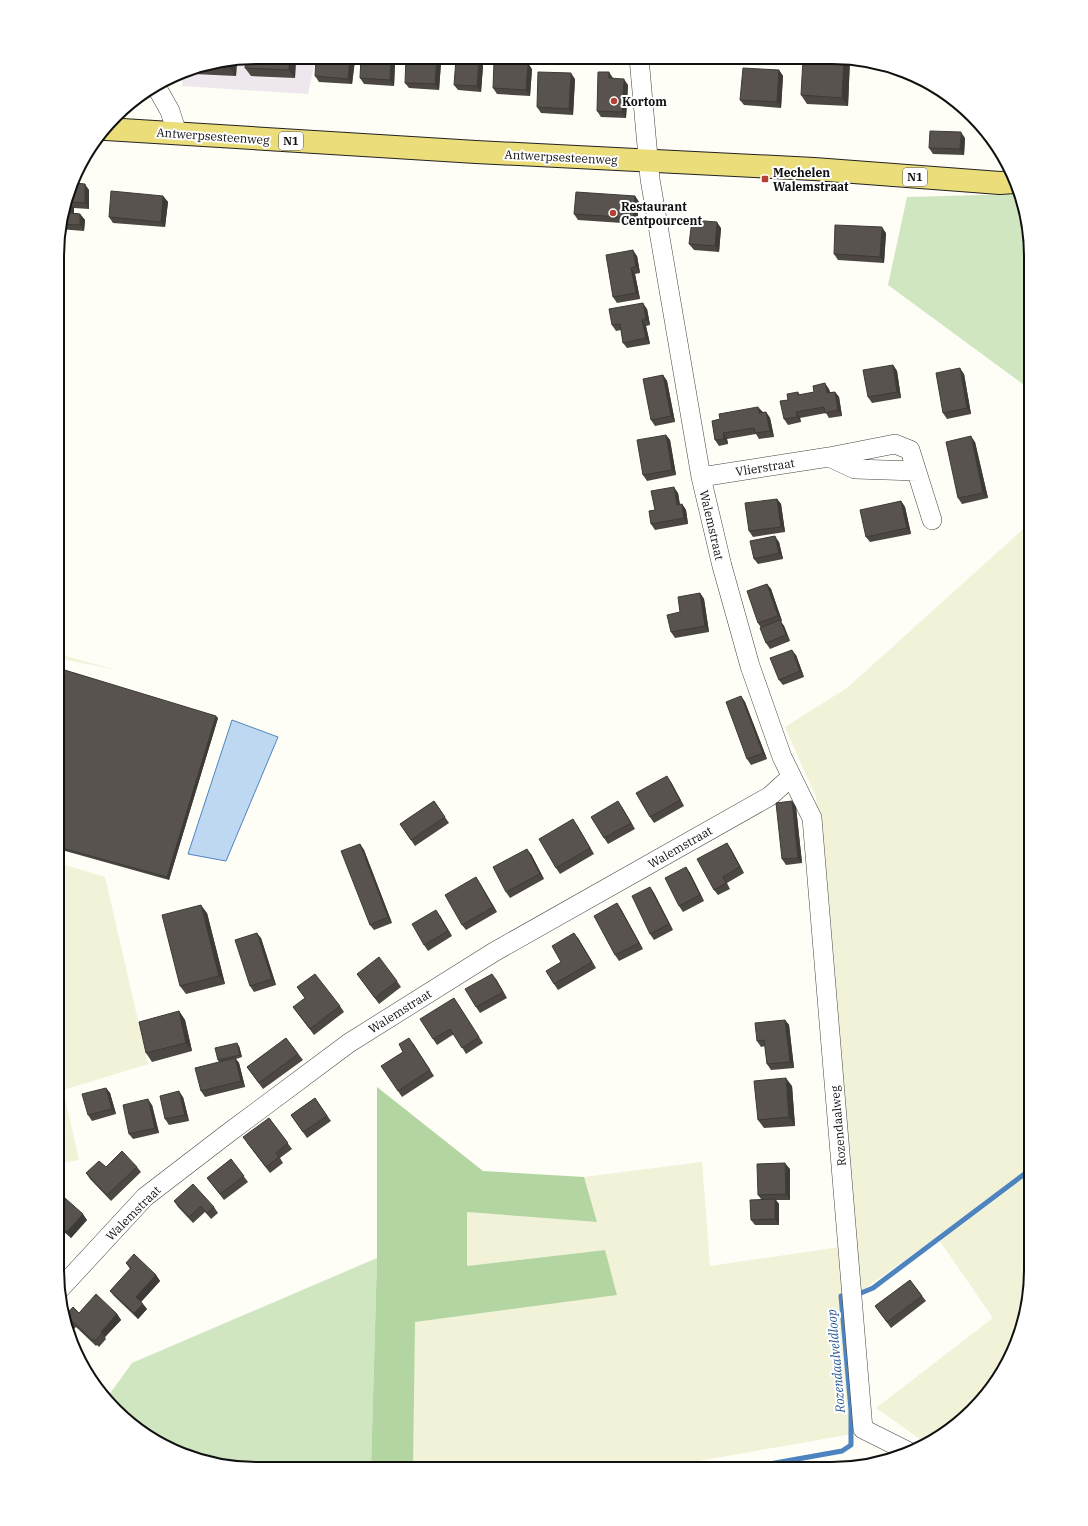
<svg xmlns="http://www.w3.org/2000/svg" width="1088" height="1526" viewBox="0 0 1088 1526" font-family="'IBM Plex Serif',serif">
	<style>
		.industrial { fill: #eee7ee }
		.farmland { fill: #f1f2d7 }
		.green { fill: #d0e6c1 }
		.forest { fill: #b3d5a2 }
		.water { fill: #bfd8f1; stroke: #4d84c0 }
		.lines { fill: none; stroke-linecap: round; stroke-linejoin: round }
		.stream { stroke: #4d84c0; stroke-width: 5 }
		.minor-casing { stroke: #444; stroke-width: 20 }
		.major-casing { stroke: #222; stroke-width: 24 }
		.minor { stroke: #fff; stroke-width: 19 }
		.major { stroke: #ebdd79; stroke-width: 22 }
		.wall { fill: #4c4743 }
		.shaded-wall { fill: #3e3a37 }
		.building { fill: #58534e; stroke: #3e3a37 }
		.poi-dot { fill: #b44036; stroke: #fff; stroke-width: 1.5 }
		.labels { text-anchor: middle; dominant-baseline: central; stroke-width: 4; stroke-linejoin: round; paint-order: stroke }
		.shield { fill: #fff; stroke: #585858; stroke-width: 1 }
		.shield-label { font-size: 11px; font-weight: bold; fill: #111 }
		.poi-label { font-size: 12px; font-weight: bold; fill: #111; stroke: #fff; text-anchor: start }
		.street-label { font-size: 12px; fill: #111; stroke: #fff }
		.water-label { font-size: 13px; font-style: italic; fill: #255797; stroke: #fff }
		.rim { fill: none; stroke: #111; stroke-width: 2 }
	</style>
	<rect width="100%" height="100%" fill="#fefdf6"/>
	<path class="industrial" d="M256,57H316L308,94L182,86L183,73L192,68Z"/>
	<path class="farmland" d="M1031,522V1283L1020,1334L997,1381L963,1420L927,1444L876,1408L993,1318L937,1237L860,1292L825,872L816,797L785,727L847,688Z
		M58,654L116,670L58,658Z
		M58,863L105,877L148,1064L63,1090L79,1160L57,1164Z
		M702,1162L710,1266L840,1247L858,1433L687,1463L640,1468H413L414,1322L617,1294L604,1250L467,1266V1212L597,1222L584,1177Z"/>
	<path class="green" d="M1019,194L1027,217L1031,256V390L888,285L907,197Z
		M377,1258L371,1468L230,1467L180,1454L135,1428L106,1399L132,1363Z"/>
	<path class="forest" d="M377,1087L483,1171L584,1177L597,1222L467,1212V1266L605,1250L617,1295L415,1322L413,1468H371L377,1258Z
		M687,1463L686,1469L640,1468Z"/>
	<path class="water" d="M232,720L278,737L226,861L188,854Z"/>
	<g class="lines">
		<path class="stream" d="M742,1469L842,1451L851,1445V1410L841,1296L861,1293L873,1288L1031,1169"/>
		<defs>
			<path id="minor" d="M639,58L650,179L701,477L722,566L750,666L782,757L812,818L863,1429L909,1452
				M157,88L170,111L177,133
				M829,457L855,469L916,471
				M701,477L829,457L895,444L910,450L932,520
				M59,1290L145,1197L227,1134L349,1043L494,952L770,796L791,777"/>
			<path id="major" d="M106,129L476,152L814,169L1000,183L1015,182"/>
		</defs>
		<use href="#minor" class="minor-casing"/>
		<use href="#major" class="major-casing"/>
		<use href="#minor" class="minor"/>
		<use href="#major" class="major"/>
	</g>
	<path class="wall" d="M256,57H296L295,78L251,76L245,68Z
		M391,58L395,64L394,86L364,84L360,78Z
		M437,58L441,63L439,90L409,88L405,83Z
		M850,59L848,106L807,104L801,95Z
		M237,60L236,76L194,74L190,68H192Z
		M355,60L352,84L319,82L315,76Z
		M479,60L483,66L481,92L458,90L454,85Z
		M532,69L530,96L497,94L493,88Z
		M779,70L783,76L781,108L744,105L740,100Z
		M613,78L628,85L626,118L601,117L597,111Z
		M575,79L573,115L541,113L537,107Z
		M965,138L964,155L933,154L929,148Z
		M75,183L89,190V209L74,208V213L80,214L85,220L84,231L59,229Z
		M163,196L168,202L165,227L113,223L109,217Z
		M635,196L639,202L637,224L578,220L574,214Z
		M721,228L719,252L694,250L689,244Z
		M886,233L884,263L838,260L834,254Z
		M637,256L640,273L635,274L640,299L617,303L613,297Z
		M647,309L650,325L646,326L650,344L627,348L623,343L621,330L616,331L612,325Z
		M893,365L897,371L901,398L872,403L868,397Z
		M964,374L971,414L947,419L943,413Z
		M663,375L667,381L675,422L655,426L651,420Z
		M829,389L830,392H835L839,397L842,416L829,418L826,413L800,418L801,422L788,425L784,419L798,392L800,395Z
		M766,412L770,418L774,437L759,439L756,434L727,439L728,444L719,446L715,440L712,421Z
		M666,435L670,440L676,475L647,481L643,475Z
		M975,442L988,498L962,504L958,498Z
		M678,493L680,505L682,504L686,510L688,524L655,530L651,524L655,510Z
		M777,499L781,504L785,532L753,537L749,531Z
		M901,501L905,507L911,534L870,542L866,537Z
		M779,542L783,559L758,564L754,559Z
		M767,584L771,589L782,621L781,622L784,626L790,641L770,649L766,643L761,628L758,623Z
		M700,593L704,599L709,632L675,638L671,632L680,612Z
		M796,655L804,677L783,685L779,680Z
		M58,668L218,718L169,880L58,849Z
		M741,696L745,702L767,759L751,765L747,759Z
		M671,782L684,806L654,823L650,817Z
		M434,801L449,823L415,846L400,824Z
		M792,801L796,807L802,863L786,865L782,859Z
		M622,807L635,829L608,844L604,838Z
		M577,825L594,854L560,874L556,868Z
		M727,843L731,849L744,873L727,883L730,889L718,895L714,890Z
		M360,844L364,850L392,923L374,930L370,925Z
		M531,854L544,879L510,898L506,892Z
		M686,867L690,873L704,901L683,912L679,906Z
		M476,877L497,912L466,930L462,925Z
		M650,887L654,893L673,930L654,940L650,934Z
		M617,903L621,909L643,949L619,961L615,955Z
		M207,913L225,984L186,994L180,986Z
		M440,916L452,936L428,951L424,945Z
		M261,938L276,985L254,992L250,986Z
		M578,938L596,968L558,990L554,984L561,962Z
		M357,974L397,981L401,987L379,1004Z
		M496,979L507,998L480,1013L476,1007Z
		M458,1004L483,1043L466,1054L454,1034L437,1045L433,1039Z
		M340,1006L344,1012L314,1035L293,1007Z
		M179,1011L185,1020L192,1051L152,1062L146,1053Z
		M785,1020L789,1025L794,1068L771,1070L767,1064L765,1046L761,1047L757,1041Z
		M286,1038L303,1060L263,1089L247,1067Z
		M413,1043L434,1076L402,1097L398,1091Z
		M239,1046L242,1057L236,1059L239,1063L245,1087L205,1097L201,1091L219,1062L218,1060Z
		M792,1086L795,1126L764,1128L758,1120Z
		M106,1088L110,1093L116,1114L92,1121L88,1115Z
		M183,1097L189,1121L169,1125L165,1119Z
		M315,1098L331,1121L307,1138L291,1115Z
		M152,1105L159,1133L133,1139L129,1134Z
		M269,1118L292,1149L280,1158L283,1163L270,1173L247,1143Z
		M231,1159L248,1182L224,1200L207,1178Z
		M106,1167H137L141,1172L111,1201L90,1179L86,1173Z
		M790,1169V1200H776L779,1204V1225H755L751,1220L761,1199L758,1195Z
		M57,1191L87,1220L71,1238L57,1226Z
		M174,1201L214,1207L218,1213L211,1219L205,1212L193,1223L178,1207Z
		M126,1263L156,1275L160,1281L141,1302L147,1309L138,1319L114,1296L110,1291L130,1269Z
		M910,1280L926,1301L891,1328L875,1306Z
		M79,1313L117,1314L121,1320L105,1337L106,1339L99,1347L97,1345L96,1346L76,1327L74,1329L67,1323L64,1318Z"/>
	<path class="shaded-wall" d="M289,57H296L295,78L289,70Z
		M350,57H353L355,60L352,84L348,79Z
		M391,58L395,64L394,86L390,80Z
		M437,58L441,63L439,90L435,84Z
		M844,59H850L848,106L842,98Z
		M237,60L236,76L230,68V61Z
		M479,60L483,66L481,92L477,86Z
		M528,63L532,69L530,96L526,90Z
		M779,70L783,76L781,108L777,102Z
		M609,72L613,78V84L609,78Z
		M571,73L575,79L573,115L569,109Z
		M624,79L628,85L626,118L622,112Z
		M961,132L965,138L964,155L960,149Z
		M85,184L89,190V209L85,203Z
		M163,196L168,202L165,227L161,222Z
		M635,196L639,202L637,224L633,218Z
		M70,202L74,208V219L70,213Z
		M80,214L85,220L84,231L80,225Z
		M717,222L721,228L719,252L715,246Z
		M882,227L886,233L884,263L880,257Z
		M633,250L637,256L640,273L636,267Z
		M631,268L635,274L640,299L636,293Z
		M643,303L647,309L650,325L646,319Z
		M642,320L646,326L650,344L646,338Z
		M893,365L897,371L901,398L897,392Z
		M960,368L964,374L971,414L967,408Z
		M663,375L667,381L675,422L671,416Z
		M825,383L829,389L831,399L827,393Z
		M835,392L839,397L842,416L838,410Z
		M758,407L763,412L764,419L759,413Z
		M766,412L770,418L774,437L770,431Z
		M796,412L800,418L801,422L797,417Z
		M723,433L727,439L728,444L724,439Z
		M666,435L670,440L676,475L672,470Z
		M971,436L975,442L988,498L983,493Z
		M674,487L678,493L681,511L677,505Z
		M777,499L781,504L785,532L781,527Z
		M901,501L905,507L911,534L907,528Z
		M682,504L686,510L688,524L684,518Z
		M775,536L779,542L783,559L779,553Z
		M767,584L771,589L782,621L778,616Z
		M700,593L704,599L709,632L705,626Z
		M780,620L784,626L790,641L786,635Z
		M792,650L796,655L804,677L800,671Z
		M741,696L745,702L767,759L763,753Z
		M216,716L218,718L169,880L167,877Z
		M667,776L671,782L684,806L680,800Z
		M618,801L622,807L635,829L631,823Z
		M792,801L796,807L802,863L798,858Z
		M573,819L577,825L594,854L590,848Z
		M727,843L731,849L744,873L740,867Z
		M360,844L364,850L392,923L388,917Z
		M527,849L531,854L544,879L540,874Z
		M686,867L690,873L704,901L700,895Z
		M476,877L480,883L497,912L493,907Z
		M650,887L654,893L673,930L669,924Z
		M617,903L621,909L643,949L639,943Z
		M201,905L207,913L225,984L219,976Z
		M436,910L440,916L452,936L448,931Z
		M257,933L261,938L276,985L272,979Z
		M574,933L578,938L596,968L592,962Z
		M492,974L496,979L507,998L503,992Z
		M179,1011L185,1020L192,1051L186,1043Z
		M785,1020L789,1025L794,1068L790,1062Z
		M237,1043L239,1046L242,1057L240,1055Z
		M235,1058L239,1063L245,1087L241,1081Z
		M786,1078L792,1086L795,1126L789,1117Z
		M106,1088L110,1093L116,1114L112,1109Z
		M179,1091L183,1097L189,1121L185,1115Z
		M148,1099L152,1105L159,1133L155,1128Z
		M785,1163L790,1169V1200L786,1194Z
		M775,1199L779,1204V1225L775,1219Z
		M83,1214L87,1220L71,1238L67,1232Z
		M156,1275L160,1281L140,1303L136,1297Z
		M143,1304L147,1309L138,1319L134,1313Z
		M117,1314L121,1320L105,1337L101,1332Z
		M79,1350L83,1355L79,1361L76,1354Z"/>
	<path class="building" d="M256,57H289V70L245,68L246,59Z
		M316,57H350L348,79L315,76Z
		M361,57L391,58L390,80L360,78Z
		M406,57L437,58L435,84L405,83Z
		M456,59L479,60L477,86L454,85Z
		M803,59H844L842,98L801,95Z
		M230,61V68L202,66Z
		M494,62L528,63L526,90L493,88Z
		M743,68L779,70L777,102L740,100Z
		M538,72L571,73L569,109L537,107Z
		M598,72H609V78L624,79L622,112L597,111Z
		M930,131L961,132L960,149L929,148Z
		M75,183L85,184V203L70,202V213L80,214V225L61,224Z
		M111,191L163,196L161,222L109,217Z
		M576,192L635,196L633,218L574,214Z
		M692,220L717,222L715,246L689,244Z
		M835,225L882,227L880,257L834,254Z
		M633,250L636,267L631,268L636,293L613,297L606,255Z
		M643,303L646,319L642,320L646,338L623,343L620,324L612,325L609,309Z
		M893,365L897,392L868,397L863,370Z
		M960,368L967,408L943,413L936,373Z
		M663,375L671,416L651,420L643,379Z
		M825,383L827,393L835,392L838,410L825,413L824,407L796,412L797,417L784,419L780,401L788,400L787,394L798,392V395L814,392L813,386Z
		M758,407L759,413L766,412L770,431L755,433L754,428L723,433L724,439L715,440L712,421L720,419L719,414Z
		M666,435L672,470L643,475L637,440Z
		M971,436L983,493L958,498L946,442Z
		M674,487L677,505L682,504L684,518L651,524L649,511L655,510L651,491Z
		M777,499L781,527L749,531L745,503Z
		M901,501L907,528L866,537L860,510Z
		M775,536L779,553L754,559L750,541Z
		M767,584L778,616L758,623L747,591Z
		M700,593L705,626L671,632L667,615L680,612L678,597Z
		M780,620L786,635L766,643L760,628Z
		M792,650L800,671L779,680L770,658Z
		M58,668L216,716L167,877L58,847Z
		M741,696L763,753L747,759L726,702Z
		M667,776L680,800L650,817L636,793Z
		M434,801L445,817L411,840L400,824Z
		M618,801L631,823L604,838L591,817Z
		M792,801L798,858L782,859L776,803Z
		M573,819L590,848L556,868L539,839Z
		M727,843L740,867L723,877L726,883L714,890L697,859Z
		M360,844L388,917L370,925L341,851Z
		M527,849L540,874L506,892L493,867Z
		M686,867L700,895L679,906L665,878Z
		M476,877L493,907L462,925L445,895Z
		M650,887L669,924L650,934L632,896Z
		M617,903L639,943L615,955L594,916Z
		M201,905L219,976L180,986L162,915Z
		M436,910L448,931L424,945L412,924Z
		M257,933L272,979L250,986L235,940Z
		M574,933L592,962L554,984L546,971L561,962L552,946Z
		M379,957L397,981L375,998L357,974Z
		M315,974L340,1006L310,1029L293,1007L305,998L297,987Z
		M492,974L503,992L476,1007L465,989Z
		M454,998L479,1037L462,1048L450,1029L433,1039L420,1019Z
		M179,1011L186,1043L146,1053L139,1022Z
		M785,1020L790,1062L767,1064L764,1040L757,1041L755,1023Z
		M286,1038L298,1054L259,1083L247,1067Z
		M409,1038L430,1070L398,1091L381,1066L403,1052L399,1044Z
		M237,1043L240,1055L218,1060L215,1048Z
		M235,1058L241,1081L201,1091L195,1068Z
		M786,1078L789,1117L758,1120L754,1081Z
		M106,1088L112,1109L88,1115L82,1094Z
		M179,1091L185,1115L165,1119L160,1096Z
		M315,1098L327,1116L303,1132L291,1115Z
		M148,1099L155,1128L129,1134L123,1105Z
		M269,1118L288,1143L276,1153L279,1157L266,1167L243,1137Z
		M122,1151L137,1167L107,1195L86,1173L99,1161L106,1167Z
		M231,1159L244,1176L220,1194L207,1178Z
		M785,1163L786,1194L758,1195L757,1164Z
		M193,1184L214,1207L207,1213L201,1206L189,1217L174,1201Z
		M57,1191L83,1214L67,1232L57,1224Z
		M775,1199V1219L751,1220L750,1200Z
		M134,1254L156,1275L136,1297L143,1304L134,1313L110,1291L131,1268L126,1263Z
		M910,1280L922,1296L887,1322L875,1306Z
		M96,1294L117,1314L101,1332L102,1333L95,1341L93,1339L92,1340L72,1321L70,1323L64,1317L73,1307L79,1313Z
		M73,1345L79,1350L76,1354Z"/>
	<g class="poi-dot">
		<circle cx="614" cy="101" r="4"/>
		<rect x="761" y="175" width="8" height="8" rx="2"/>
		<circle cx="613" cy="213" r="4"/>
	</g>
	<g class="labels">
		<g class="shield">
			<rect x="279" y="132" width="24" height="18" rx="3"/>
			<rect x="903" y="168" width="24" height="18" rx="3"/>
		</g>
		<g class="shield-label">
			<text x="291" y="141">N1</text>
			<text x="915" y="177">N1</text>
		</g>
		<g class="poi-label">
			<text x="622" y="101">Kortom</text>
			<text x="773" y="172">Mechelen<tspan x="773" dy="14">Walemstraat</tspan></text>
			<text x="621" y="206">Restaurant<tspan x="621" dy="14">Centpourcent</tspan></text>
		</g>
		<g class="street-label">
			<text transform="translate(213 136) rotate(4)">Antwerpsesteenweg</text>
			<text transform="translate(561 157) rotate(3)">Antwerpsesteenweg</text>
			<text transform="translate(765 467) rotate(-9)">Vlierstraat</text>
			<text transform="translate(712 525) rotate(77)">Walemstraat</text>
			<text transform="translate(680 847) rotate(-30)">Walemstraat</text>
			<text transform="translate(400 1011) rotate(-32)">Walemstraat</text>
			<text transform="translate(838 1126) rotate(-95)">Rozendaalweg</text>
			<text transform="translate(133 1213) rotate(-45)">Walemstraat</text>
		</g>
		<g class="water-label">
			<text transform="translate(836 1361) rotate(-95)">Rozendaalveldloop</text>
		</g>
	</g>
	<path d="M0 0H1088V1526H0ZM256 64H832A192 192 0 0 1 1024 256V1270A192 192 0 0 1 832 1462H256A192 192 0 0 1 64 1270V256A192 192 0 0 1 256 64Z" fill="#fff" fill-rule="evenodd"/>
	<path class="rim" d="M256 64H832A192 192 0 0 1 1024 256V1270A192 192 0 0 1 832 1462H256A192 192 0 0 1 64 1270V256A192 192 0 0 1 256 64Z"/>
</svg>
